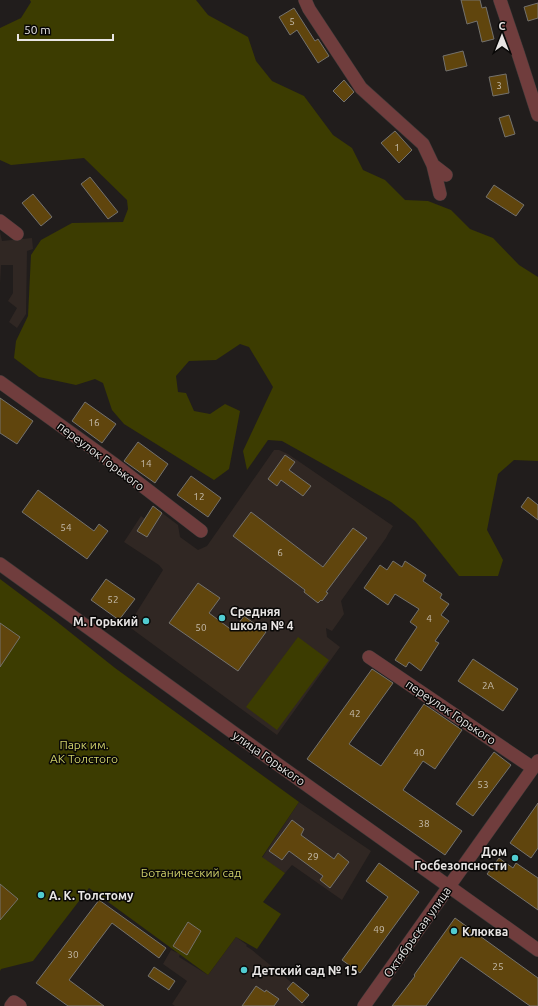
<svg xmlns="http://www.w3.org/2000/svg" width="538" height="1006" viewBox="0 0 538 1006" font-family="Ubuntu,sans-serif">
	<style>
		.built { fill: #302723 }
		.green { fill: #3c3c01 }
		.building { fill: #60450d; stroke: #74726e }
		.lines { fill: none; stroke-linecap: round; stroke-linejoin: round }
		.minor-casing { stroke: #3d3938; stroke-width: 14 }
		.minor { stroke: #703d3d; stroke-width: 13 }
		.poi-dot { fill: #51ccd1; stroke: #090807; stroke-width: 1.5 }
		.labels { text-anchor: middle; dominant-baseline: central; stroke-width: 3; stroke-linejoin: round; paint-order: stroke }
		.number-label { font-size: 10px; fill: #c6bdae }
		.street-label { font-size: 12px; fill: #e8e5e4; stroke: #090807 }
		.poi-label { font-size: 12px; font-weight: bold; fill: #e8e5e4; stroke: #090807; text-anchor: start }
		.park-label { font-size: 12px; fill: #d0d16a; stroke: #090807 }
	</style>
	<rect width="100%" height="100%" fill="#211d1c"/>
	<path class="built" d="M0,232L2,241L32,238L33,249L27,251L26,314L17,328L9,322L17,308L8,301L13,293V265H1L0,284Z
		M274,450H279L288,454L393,526L388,534L386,538L341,601L344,614L332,631L326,628L327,637L340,647L277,735L128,626L163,570L159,565L124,542L141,516L145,519L153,506L178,525L180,537L198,550L207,546Z
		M299,802L371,851L342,900L292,865L285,873L262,858Z
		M236,937L247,945L246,946L252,950L292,983L287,989L306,1006H175L172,1004L187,981L163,964L171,950L180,954L179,957L208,975Z"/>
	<path class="green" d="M30,0H196L208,15L248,37L256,61L272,81L304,96L333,135L352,148L363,170L385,180L405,200L428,201L451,210L470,229L493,238L519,265L538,277V461L514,460L498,474L487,530L503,560L498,576H459L415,521L391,502L282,441L268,440L247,470L243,451L273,387L249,347L240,344L216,360L189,361L176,376L178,392L186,393L194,411L210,414L225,404L240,411L229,469L214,480L124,424L112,410L103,383L95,379L76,385L39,377L14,358L16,341L28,316L31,255L41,240L72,223L123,222L128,209L127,200L84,158L11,165L0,160V28L21,18L31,2Z
		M0,579L56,621L115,668L299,802L262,857L285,873L263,902L281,914L257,949L236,937L208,975L89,888L33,961L1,969L0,971Z
		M298,637L329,660L277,730L246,707Z"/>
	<path class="building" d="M461,0H480L482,8L486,7L494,39L482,42L477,21L467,24Z
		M538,3V18L528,21L524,7Z
		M294,8L315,41L318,39L329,56L318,63L297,30L290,35L279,17Z
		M463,51L467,66L446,71L443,56Z
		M506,74L509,93L493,96L489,77Z
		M344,80L354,92L344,102L333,91Z
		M509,115L515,134L505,137L499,118Z
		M395,131L412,150L399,163L381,143Z
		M90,177L118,212L108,219L81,184Z
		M494,185L524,205L516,216L486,197Z
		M33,194L52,217L41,226L22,203Z
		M0,398L33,421L17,444L0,433Z
		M85,402L116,424L102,443L72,421Z
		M138,442L168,464L155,483L124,461Z
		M285,455L295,462L289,470L311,486L303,496L281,480L277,486L268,479Z
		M191,476L221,498L208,517L177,495Z
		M38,490L94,531L99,524L108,531L87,559L22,512Z
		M528,497L538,505V520L521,507Z
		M153,506L162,513L147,537L137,531Z
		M251,512L323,567L353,528L367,538L326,592L328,593L322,601L321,600L318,603L304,592L305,590L233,536Z
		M393,561L402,567L405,561L426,575L423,581L442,594L440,598L449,604L441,615L449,621L435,641L439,643L421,671L409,662L406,667L395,660L417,627L410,622L419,609L395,594L388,605L364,588L380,565L387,570Z
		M106,579L135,599L119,620L91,600Z
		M198,583L220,598L209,613L233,631L244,616L266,632L238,671L169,623Z
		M0,623L20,637L0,667Z
		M473,659L518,689L503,711L458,681Z
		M372,669L393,683L349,744L381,766L424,704L462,730L435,769L423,761L403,790L462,831L445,855L307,759Z
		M494,752L511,765L473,816L456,804Z
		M538,803V848L531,858L510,843Z
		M292,820L304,829L301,835L334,859L338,853L349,862L330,888L320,880L323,876L289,851L282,860L269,851Z
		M499,858L513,868L516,863L538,878V910L487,874Z
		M379,863L419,892L360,973L342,960L388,897L366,881Z
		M0,884L18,899L0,920Z
		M99,900L166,948L159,958L112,923L69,980L104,1006H68L36,983Z
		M455,918L538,978V1006H530L461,957L426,1006H392L415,976L414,975Z
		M188,922L201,931L187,955L173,946Z
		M154,967L175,981L169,990L148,976Z
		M293,982L309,995L302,1003L287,989Z
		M256,986L265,992L266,990L279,999L274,1006H242Z"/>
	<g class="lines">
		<defs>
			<path id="minor" d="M305,0L309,9L361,88L423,144L433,165L446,175
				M500,0L518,53L538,115
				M433,165L440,194
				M0,221L17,234
				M0,382L114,464L201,531
				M0,564L238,736L538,950
				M369,657L533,768
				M11,1006L14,1002L20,1006
				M364,1006L538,761"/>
		</defs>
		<use href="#minor" class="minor-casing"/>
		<use href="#minor" class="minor"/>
	</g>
	<g class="poi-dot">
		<circle cx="222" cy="618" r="4"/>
		<circle cx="146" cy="621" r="4"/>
		<circle cx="515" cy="858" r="4"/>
		<circle cx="41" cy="895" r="4"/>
		<circle cx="454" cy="931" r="4"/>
		<circle cx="244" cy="970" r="4"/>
	</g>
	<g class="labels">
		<g class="number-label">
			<text x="292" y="21">5</text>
			<text x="499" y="85">3</text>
			<text x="397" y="147">1</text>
			<text x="94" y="422">16</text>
			<text x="146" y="463">14</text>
			<text x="199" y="496">12</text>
			<text x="66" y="527">54</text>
			<text x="280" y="552">6</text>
			<text x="113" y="599">52</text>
			<text x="429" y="618">4</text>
			<text x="201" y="627">50</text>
			<text x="488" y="685">2А</text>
			<text x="355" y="713">42</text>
			<text x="419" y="752">40</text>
			<text x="483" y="784">53</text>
			<text x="424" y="823">38</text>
			<text x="313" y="856">29</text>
			<text x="379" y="929">49</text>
			<text x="73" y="954">30</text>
			<text x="498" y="966">25</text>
		</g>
		<g class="street-label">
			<text transform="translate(101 456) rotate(37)">переулок Горького</text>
			<text transform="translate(451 712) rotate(34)">переулок Горького</text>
			<text transform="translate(269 758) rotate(35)">улица Горького</text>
			<text transform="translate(417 932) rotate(-55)">Октябрьская улица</text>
		</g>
		<g class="poi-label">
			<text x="230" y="611">Средняя<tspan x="230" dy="14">школа № 4</tspan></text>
			<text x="138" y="621" text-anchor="end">М. Горький</text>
			<text x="507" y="851" text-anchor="end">Дом<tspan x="507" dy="14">Госбезопсности</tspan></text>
			<text x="49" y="895">А. К. Толстому</text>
			<text x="462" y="931">Клюква</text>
			<text x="252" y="970">Детский сад № 15</text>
		</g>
		<g class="park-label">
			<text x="84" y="744">Парк им.<tspan x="84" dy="14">АК Толстого</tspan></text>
			<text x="191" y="872">Ботанический сад</text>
		</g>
	</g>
	<g transform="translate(502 36)" stroke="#090807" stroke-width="3" paint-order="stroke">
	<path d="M0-3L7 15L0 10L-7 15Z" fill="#e8e5e4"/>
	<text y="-6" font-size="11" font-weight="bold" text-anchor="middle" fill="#e8e5e4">С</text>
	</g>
	<path d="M18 34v6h95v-6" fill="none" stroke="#e8e5e4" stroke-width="2"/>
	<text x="24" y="34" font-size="12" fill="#e8e5e4" stroke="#090807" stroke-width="3" paint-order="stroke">50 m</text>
</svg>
